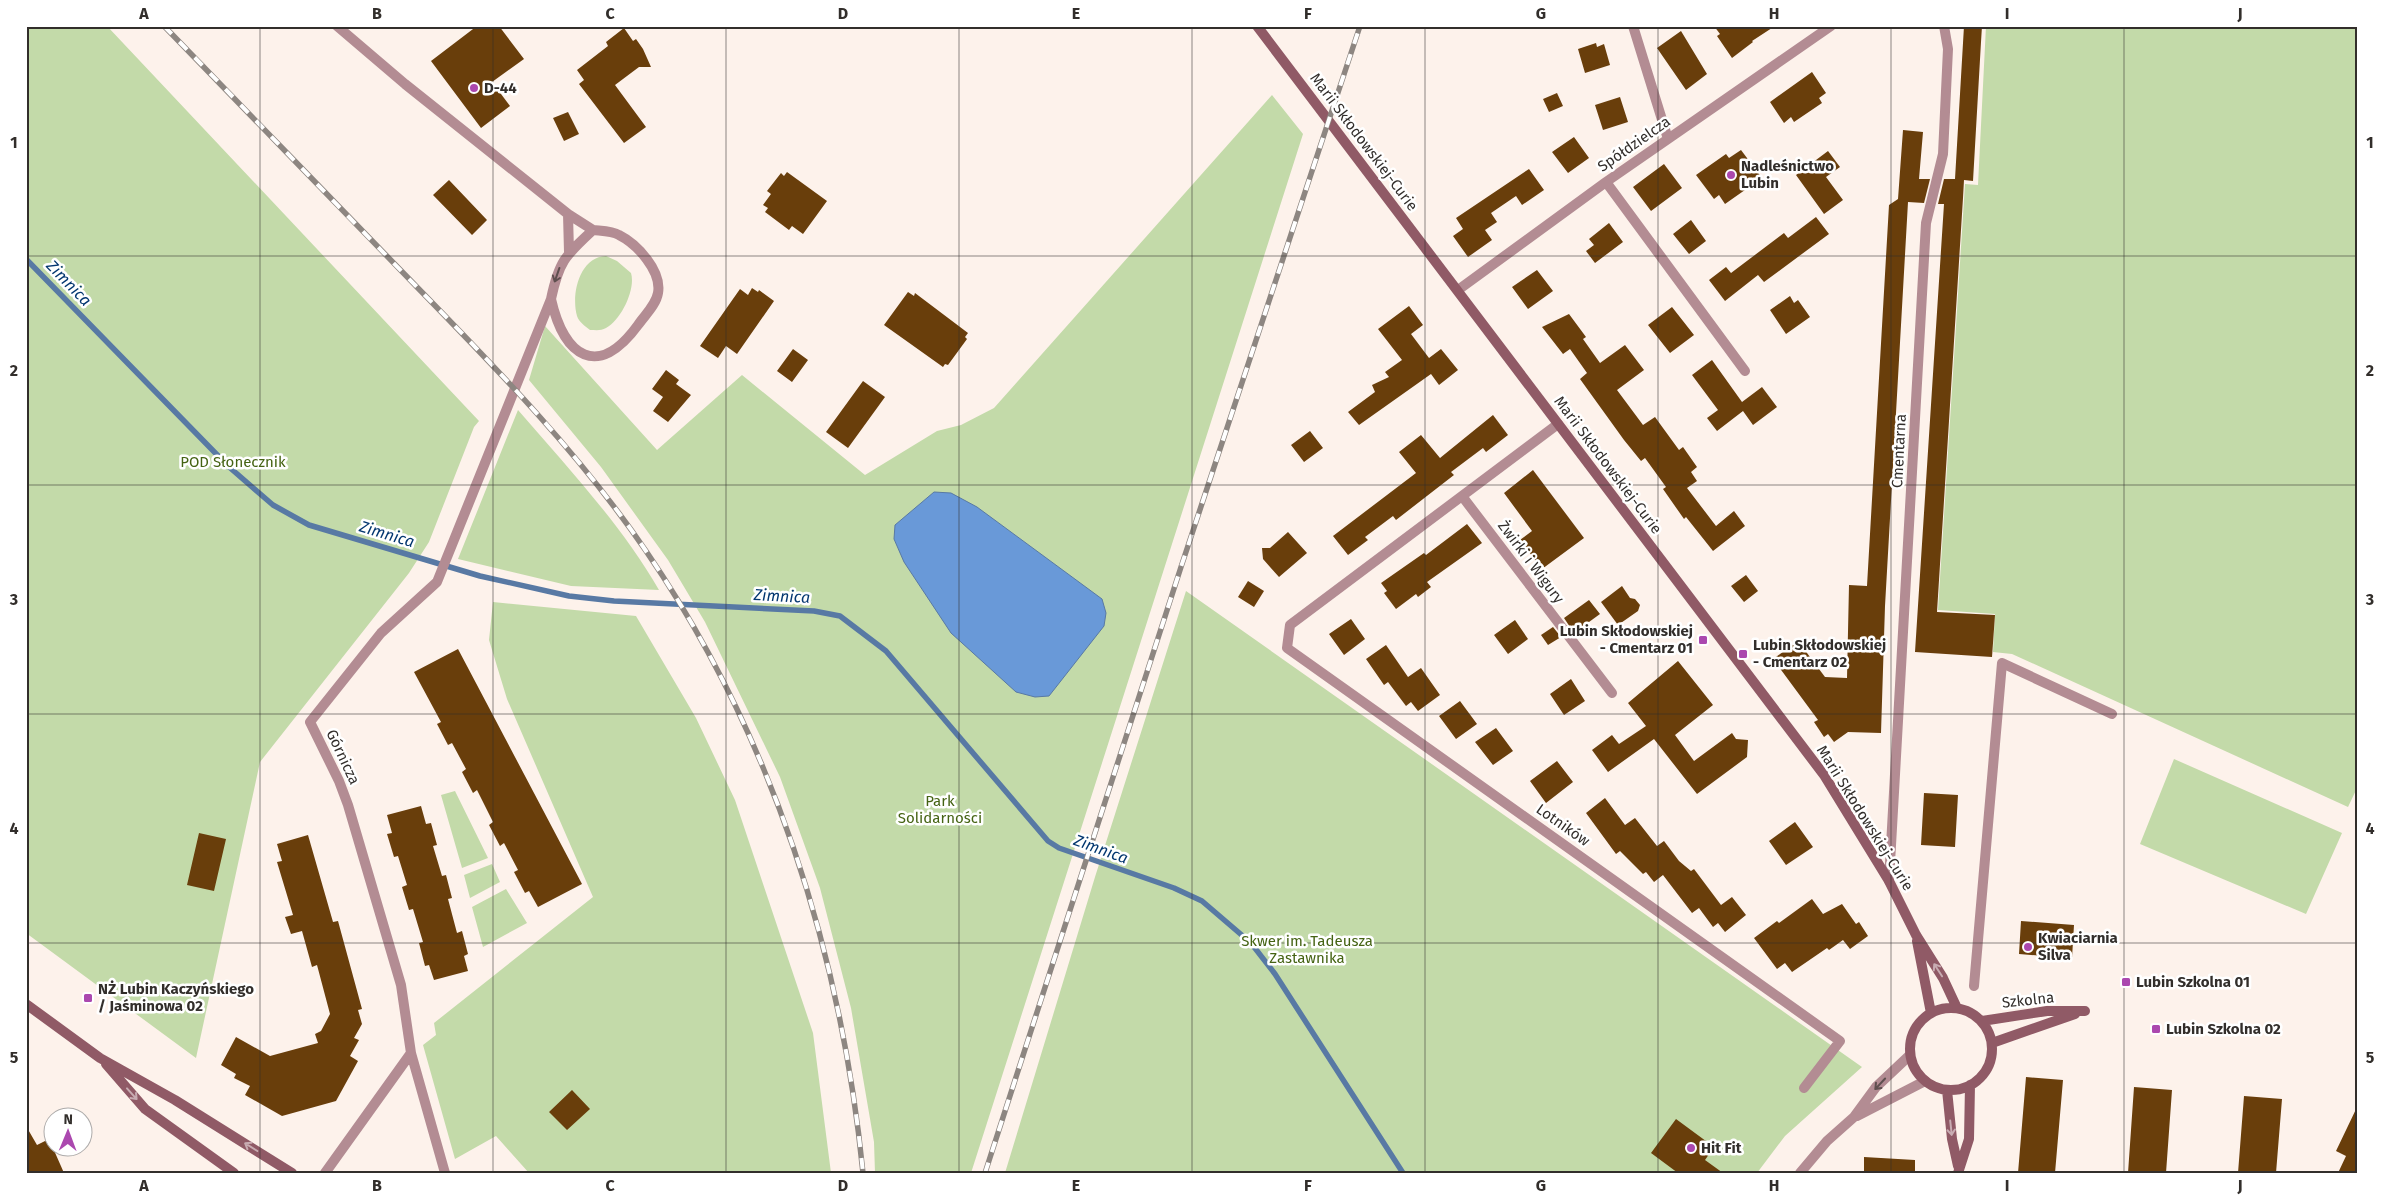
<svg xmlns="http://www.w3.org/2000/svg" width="2384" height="1199" viewBox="0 0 2384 1199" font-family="'Fira Sans',sans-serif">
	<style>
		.green { fill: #c3daa9 }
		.water { fill: #6999d8; stroke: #5879a4 }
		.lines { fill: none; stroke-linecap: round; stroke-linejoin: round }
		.stream { stroke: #5879a4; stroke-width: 5.5 }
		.building { fill: #693e0b }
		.street { stroke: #b38c93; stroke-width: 10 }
		.secondary { stroke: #905a66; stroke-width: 10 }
		.rail-casing { stroke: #8d8681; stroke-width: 5.5 }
		.rail { stroke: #fff; stroke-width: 4; stroke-dasharray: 11; stroke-linecap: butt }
		.oneway { stroke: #5f4f4f }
		.oneway2 { stroke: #c8acb2 }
		.grid { fill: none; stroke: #322e2b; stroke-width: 1; stroke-opacity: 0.55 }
		.poi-dot { fill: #ab48af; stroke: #fff; stroke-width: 2 }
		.labels { text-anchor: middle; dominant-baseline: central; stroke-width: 5; stroke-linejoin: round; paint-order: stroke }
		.poi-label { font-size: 15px; font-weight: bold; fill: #322e2b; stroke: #fff; text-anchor: start }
		.street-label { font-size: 15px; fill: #322e2b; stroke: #fff }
		.park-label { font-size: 15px; fill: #456313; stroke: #fff }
		.water-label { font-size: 16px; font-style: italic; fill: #043770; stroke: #fff }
		.neatline { fill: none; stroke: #322e2b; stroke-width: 2 }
		.grid-label { font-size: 16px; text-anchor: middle; font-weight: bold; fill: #322e2b }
	</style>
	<rect width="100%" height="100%" fill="#fdf2eb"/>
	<path class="green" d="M26,26H107L479,421L474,427L429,542L409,573L260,762L196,1058L26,933Z
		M1986,26H2358V786L2348,807L2012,654L1993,652L1995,614L1938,610L1965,184L1978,185Z
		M1272,95L1303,134L971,1173H875L874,1142L851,1008L820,888L780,777L705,622L668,560L601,467L529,380L545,326L657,450L742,375L865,475L937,431L961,425L994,408Z
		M606,256L617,261L631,273C636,289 621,320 606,328C601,331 596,330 590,330C585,326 579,322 577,316C571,295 579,257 606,256Z
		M518,410C567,467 621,524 659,590L571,586L458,559Z
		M1186,591L1862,1067L1785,1136L1757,1173H1005L1095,877Z
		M493,602L636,616L696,718L735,800L813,1033L831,1173H529L496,1136L455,1159L423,1045L436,1035L434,1023L593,897L507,699L489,640Z
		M2174,759L2342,833L2306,914L2140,844Z
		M455,791L488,858L462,868L441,795Z
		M492,864L500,882L470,898L464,875Z
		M506,889L527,923L483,947L472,907Z"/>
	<path class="water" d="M934,492L951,493L977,507L1102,599L1106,613L1104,626L1049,696L1035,697L1016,692L951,633L904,562L894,539L895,525Z"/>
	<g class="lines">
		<path class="stream" d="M26,259L228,466L273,505L309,525L480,576L569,596L614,601L814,611L840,616L886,651L1048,841L1059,848L1174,888L1202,901L1251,943L1275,974L1403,1173"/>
	</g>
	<path class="building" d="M477,26H499L524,59L492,82L510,106L481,128L431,61Z
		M1714,26H1775L1752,41L1753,42L1732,58L1717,36L1720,34Z
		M1964,26H1982L1981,42L1973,181L1964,180L1963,198L1937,612L1995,615L1992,657L1915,652L1944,204H1938L1944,179H1955Z
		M624,28L633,41L636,39L643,49L651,67H639L615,85L646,127L624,143L579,84L584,80L577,70L608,46L606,42Z
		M1681,31L1707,74L1686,90L1657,48Z
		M1596,43L1597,47L1604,44L1610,65L1585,73L1578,49Z
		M1812,72L1826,93L1819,98L1822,103L1794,122L1791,117L1784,123L1770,102Z
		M1557,93L1563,106L1549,112L1543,99Z
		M1620,97L1628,122L1603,130L1595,105Z
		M568,112L579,134L564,141L553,118Z
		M1903,130L1923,132L1919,179H1930L1924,203L1908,202L1885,606L1881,733L1848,732L1834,742L1828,734L1824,737L1814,722L1818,720L1773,659L1798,641L1825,677L1847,678L1849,585L1867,586L1889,205L1898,199Z
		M1574,137L1589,158L1568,173L1552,152Z
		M1741,150L1762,178L1725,204L1719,195L1714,199L1696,175L1726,154L1729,158Z
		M1828,151L1840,167L1826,177L1843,200L1824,214L1796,175Z
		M1664,164L1682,188L1651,211L1633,187Z
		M1529,169L1544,190L1522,205L1516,196L1491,213L1497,222L1485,230L1492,240L1468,257L1453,236L1463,229L1456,218Z
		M787,172L827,201L803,234L792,226L789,230L765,212L768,208L763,205L771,194L767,191L781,173L784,176Z
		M449,180L487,220L472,235L433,195Z
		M1816,217L1829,234L1764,282L1758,275L1725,301L1709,280L1726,267L1731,273L1784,233L1788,238Z
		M1691,220L1706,241L1689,254L1673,234Z
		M1609,223L1623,242L1595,263L1586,251L1594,245L1589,239Z
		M1537,270L1553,291L1528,309L1512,287Z
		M752,288L758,292L759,290L774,301L737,354L726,346L718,358L700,346L740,289L748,295Z
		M908,292L914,296L915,293L968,333L965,337L967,339L948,365L945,364L943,367L884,325Z
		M1790,296L1794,303L1798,300L1810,317L1786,334L1770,310Z
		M1409,306L1423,325L1411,334L1429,358L1441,349L1458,370L1439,385L1431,374L1359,425L1348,412L1375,392L1372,385L1389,377L1385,372L1402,360L1378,329Z
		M1672,307L1694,335L1670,353L1648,325Z
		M1569,314L1586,337L1583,339L1600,363L1625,345L1644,370L1617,390L1643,425L1655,417L1679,450L1683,447L1697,467L1691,472L1697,481L1687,488L1716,526L1734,511L1745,526L1713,551L1686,517L1684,519L1663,489L1666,487L1645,458L1641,461L1624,440L1580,379L1587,373L1570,349L1563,354L1542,327Z
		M793,349L808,360L792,382L777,371Z
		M1712,360L1742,402L1762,387L1777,407L1753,425L1743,411L1717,431L1707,418L1718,410L1692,375Z
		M666,370L679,380L676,384L691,395L668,422L653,411L663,397L652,389Z
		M863,381L885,397L848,448L826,432Z
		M1493,415L1508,435L1486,452L1483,448L1451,472L1454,475L1396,520L1393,516L1365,537L1368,540L1348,555L1333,536L1416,473L1399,452L1421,435L1440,458Z
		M1310,431L1323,448L1304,462L1291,445Z
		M1533,470L1584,538L1542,569L1520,540L1532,531L1504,493Z
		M1467,524L1482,543L1427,582L1431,587L1418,597L1416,594L1396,609L1384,593L1387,591L1381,583L1424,553L1426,555Z
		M1288,532L1307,553L1279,577L1263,559L1262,548H1270Z
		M1746,575L1758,591L1744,602L1731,586Z
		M1248,581L1264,591L1254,607L1238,597Z
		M1622,586L1630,598L1635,599L1640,605L1638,611L1618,625L1601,602Z
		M1589,600L1600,614L1578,630L1576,627L1572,630L1564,618Z
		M1351,619L1365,639L1344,655L1329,634Z
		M1515,620L1528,639L1508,654L1494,635Z
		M1553,627L1561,637L1548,645L1541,635Z
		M1386,645L1408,677L1421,668L1440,695L1418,711L1411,702L1406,706L1388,682L1384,685L1366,659Z
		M458,649L582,884L538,907L529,891L525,893L514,872L518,870L504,843L500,846L489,825L493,822L477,790L473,793L462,772L466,769L452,743L448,745L437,724L441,722L414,672Z
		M1678,661L1713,705L1675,735L1694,761L1732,733L1736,739L1748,740L1747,757L1697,794L1654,739L1608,772L1592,750L1612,735L1619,744L1646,726L1628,703Z
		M1571,679L1585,701L1564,715L1550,694Z
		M1460,701L1477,724L1456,739L1439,716Z
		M1496,728L1513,751L1493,765L1475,742Z
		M1557,761L1573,782L1546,803L1530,781Z
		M1924,793L1958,795L1955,847L1921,845Z
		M1605,798L1625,825L1635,818L1657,846L1664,841L1679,861L1691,871L1694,869L1721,905L1732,897L1746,915L1725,932L1718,923L1713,927L1699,908L1692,913L1663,875L1654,882L1646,872L1643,874L1620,851L1616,854L1586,813Z
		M421,806L426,824L431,823L437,845L433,846L442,876L446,875L452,898L448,899L457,933L462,931L468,954L464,956L468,971L434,980L429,965L425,966L419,943L423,942L413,909L409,910L402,887L407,885L398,856L394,857L387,834L392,833L387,815Z
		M1795,822L1813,847L1786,865L1769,841Z
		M199,833L226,839L214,891L187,885Z
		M308,835L333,922L338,921L362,1009L358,1010L362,1024L354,1038L359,1040L350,1056L358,1061L336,1101L282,1116L245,1095L250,1086L234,1078L236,1074L221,1065L236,1037L270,1056L318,1043L315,1034L321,1031L330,1014L317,965L312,967L302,931L291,934L285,917L293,915L277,862L282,861L277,844Z
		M1812,899L1823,914L1842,904L1856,924L1859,922L1868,936L1850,949L1843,940L1829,950L1827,948L1792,972L1785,963L1777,969L1754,938L1777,921L1779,923Z
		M2021,921L2074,925L2072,958L2019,954Z
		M2026,1077L2063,1080L2055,1173H2018Z
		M2134,1087L2172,1090L2166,1173H2128Z
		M572,1090L590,1109L567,1130L549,1112Z
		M2244,1096L2282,1099L2276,1173H2238Z
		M2358,1105V1173H2338L2346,1156L2336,1151Z
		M1676,1119L1714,1147L1705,1160L1723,1173H1678L1651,1153Z
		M26,1126L37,1145L49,1139L64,1173H26Z
		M1864,1157L1915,1160V1173H1864Z"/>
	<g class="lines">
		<path class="street" d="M337,26L405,84L568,214L569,252
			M1633,26L1668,139
			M1606,182L1745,371
			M568,214L593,230
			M1458,290L1606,182L1831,26
			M1558,424L1290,625L1287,648L1840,1041L1804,1088
			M1462,496L1612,693
			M1889,881L1926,223L1943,154L1948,49L1944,26
			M1974,986L2002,663L2112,714
			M411,1053L445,1173
			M1857,1116L1925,1081
			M325,1173L411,1053L401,985L348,805L339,781L310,722L381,633L437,582L551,299C559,261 565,256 593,230C601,231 612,231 619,235C637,244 662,271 658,293C656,305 645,315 638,325C598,380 564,357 551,299
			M1800,1173L1827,1141L1854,1117L1876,1087L1910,1055"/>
		<path class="secondary" d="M1257,26L1824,775L1889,881L1916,935L1943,978L1957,1008
			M1917,941L1931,1013
			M26,1004L100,1058L175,1100L292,1173
			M1910 1049a41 41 0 1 1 82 0a41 41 0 1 1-82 0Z
			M1982,1021L2047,1011H2085
			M1992,1043L2075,1014
			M106,1064L145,1109L234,1173
			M1947,1090L1952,1139L1958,1166
			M1958,1173L1969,1139L1970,1085"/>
		<defs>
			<path id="rail" d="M164,26C248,112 331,199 415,285C497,369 580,454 646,551C772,735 841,952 863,1173
				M985,1173L1181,567L1360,26"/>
		</defs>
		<use href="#rail" class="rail-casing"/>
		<use href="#rail" class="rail"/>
	</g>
	<defs><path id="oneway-shaft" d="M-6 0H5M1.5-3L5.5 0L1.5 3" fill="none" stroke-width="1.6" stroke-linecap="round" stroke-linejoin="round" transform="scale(1.25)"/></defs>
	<g class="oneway">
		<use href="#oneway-shaft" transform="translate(557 275) rotate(109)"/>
		<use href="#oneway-shaft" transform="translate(1880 1084) rotate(133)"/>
	</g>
	<g class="oneway2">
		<use href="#oneway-shaft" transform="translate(1938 970) rotate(-123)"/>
		<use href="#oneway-shaft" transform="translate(132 1094) rotate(48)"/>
		<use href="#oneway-shaft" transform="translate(1951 1128) rotate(84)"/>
		<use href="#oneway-shaft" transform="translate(251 1147) rotate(-148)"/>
	</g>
	<path class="grid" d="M260,26V1173M493,26V1173M726,26V1173M959,26V1173M1192,26V1173M1425,26V1173M1658,26V1173M1891,26V1173M2124,26V1173M26,256H2358M26,485H2358M26,714H2358M26,943H2358"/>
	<g class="poi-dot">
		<circle cx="474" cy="88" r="5"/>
		<circle cx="1731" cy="175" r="5"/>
		<rect x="1698" y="635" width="10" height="10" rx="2.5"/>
		<rect x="1738" y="649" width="10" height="10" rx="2.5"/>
		<circle cx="2028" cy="947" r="5"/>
		<rect x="2121" y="977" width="10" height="10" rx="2.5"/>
		<rect x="83" y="993" width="10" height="10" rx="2.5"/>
		<rect x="2151" y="1024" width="10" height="10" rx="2.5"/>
		<circle cx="1691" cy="1148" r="5"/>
	</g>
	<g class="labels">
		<g class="poi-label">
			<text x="484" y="88">D-44</text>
			<text x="1741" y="166">Nadleśnictwo<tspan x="1741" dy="17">Lubin</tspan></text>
			<text x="1693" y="631" text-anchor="end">Lubin Skłodowskiej<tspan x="1693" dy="17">- Cmentarz 01</tspan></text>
			<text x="1753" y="645">Lubin Skłodowskiej<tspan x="1753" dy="17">- Cmentarz 02</tspan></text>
			<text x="2038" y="938">Kwiaciarnia<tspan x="2038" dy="17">Silva</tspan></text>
			<text x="2136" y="982">Lubin Szkolna 01</text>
			<text x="98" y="989">NŻ Lubin Kaczyńskiego<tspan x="98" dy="17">/ Jaśminowa 02</tspan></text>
			<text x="2166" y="1029">Lubin Szkolna 02</text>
			<text x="1701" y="1148">Hit Fit</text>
		</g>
		<g class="street-label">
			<text transform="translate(1364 142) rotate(53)">Marii Skłodowskiej-Curie</text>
			<text transform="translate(1634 144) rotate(-35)">Spółdzielcza</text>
			<text transform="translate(1899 451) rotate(-87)">Cmentarna</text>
			<text transform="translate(1608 465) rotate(53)">Marii Skłodowskiej-Curie</text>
			<text transform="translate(1531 562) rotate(53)">Żwirki i Wigury</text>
			<text transform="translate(343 757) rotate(65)">Górnicza</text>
			<text transform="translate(1865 818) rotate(58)">Marii Skłodowskiej-Curie</text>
			<text transform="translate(1563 825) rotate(35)">Lotników</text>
			<text transform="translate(2028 1000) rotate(-6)">Szkolna</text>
		</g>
		<g class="park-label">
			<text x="233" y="462">POD Słonecznik</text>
			<text x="940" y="801">Park<tspan x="940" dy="17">Solidarności</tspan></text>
			<text x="1307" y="941">Skwer im. Tadeusza<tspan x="1307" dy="17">Zastawnika</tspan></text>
		</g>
		<g class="water-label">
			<text transform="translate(69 283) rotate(46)">Zimnica</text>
			<text transform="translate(387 534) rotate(17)">Zimnica</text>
			<text transform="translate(782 596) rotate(3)">Zimnica</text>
			<text transform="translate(1101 849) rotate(20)">Zimnica</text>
		</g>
	</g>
	<rect width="2384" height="1199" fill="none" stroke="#ffffff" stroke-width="55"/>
	<g transform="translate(68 1132) rotate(1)"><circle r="24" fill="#ffffff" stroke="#adabaa"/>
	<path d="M0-4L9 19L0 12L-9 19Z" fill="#ab48af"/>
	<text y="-8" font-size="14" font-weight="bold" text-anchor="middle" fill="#322e2b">N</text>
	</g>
	<rect x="28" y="28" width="2328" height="1144" class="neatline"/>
	<g class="grid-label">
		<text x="144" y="19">A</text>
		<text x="377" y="19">B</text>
		<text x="610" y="19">C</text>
		<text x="843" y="19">D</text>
		<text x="1076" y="19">E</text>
		<text x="1308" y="19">F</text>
		<text x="1541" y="19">G</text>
		<text x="1774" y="19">H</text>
		<text x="2007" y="19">I</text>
		<text x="2240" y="19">J</text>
		<text x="14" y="148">1</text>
		<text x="2370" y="148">1</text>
		<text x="14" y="376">2</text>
		<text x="2370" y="376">2</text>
		<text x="14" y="605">3</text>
		<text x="2370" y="605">3</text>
		<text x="14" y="834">4</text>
		<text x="2370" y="834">4</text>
		<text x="14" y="1063">5</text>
		<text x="2370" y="1063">5</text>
		<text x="144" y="1191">A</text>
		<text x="377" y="1191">B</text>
		<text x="610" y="1191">C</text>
		<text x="843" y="1191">D</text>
		<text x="1076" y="1191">E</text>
		<text x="1308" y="1191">F</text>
		<text x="1541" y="1191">G</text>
		<text x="1774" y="1191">H</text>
		<text x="2007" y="1191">I</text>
		<text x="2240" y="1191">J</text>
	</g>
</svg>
